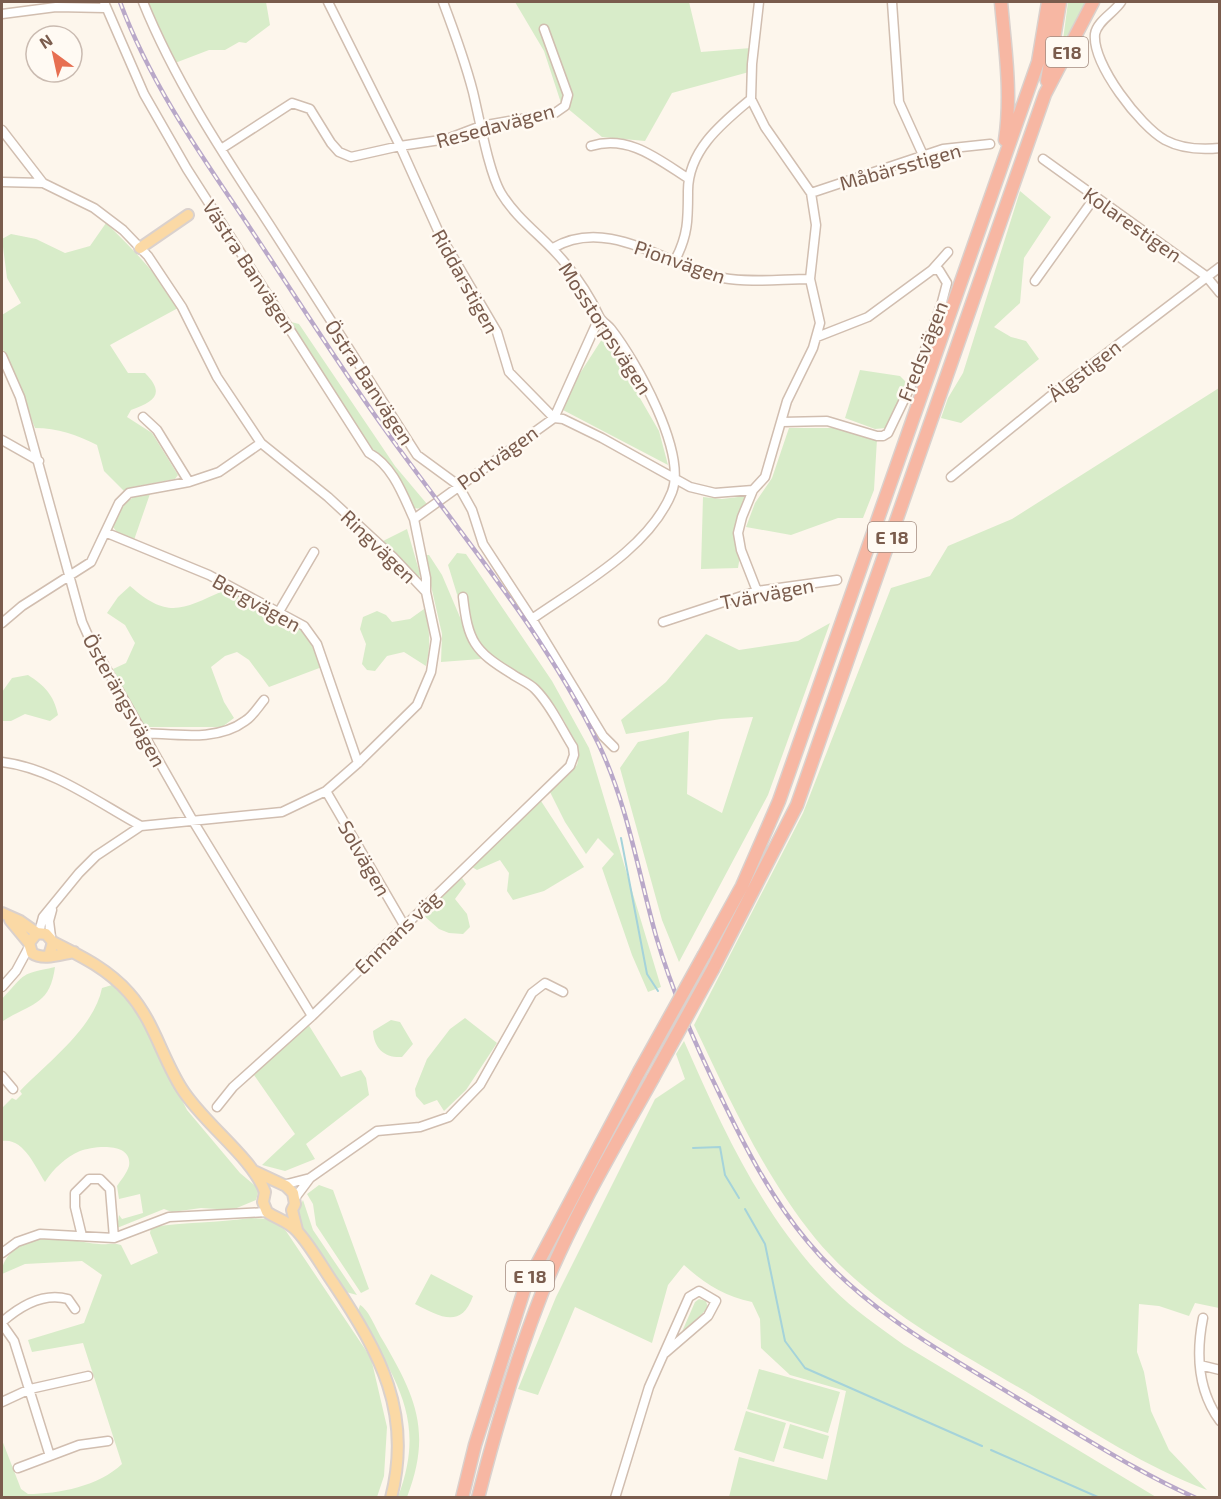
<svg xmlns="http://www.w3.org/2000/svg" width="1221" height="1499" viewBox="0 0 1221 1499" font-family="'Exo 2',sans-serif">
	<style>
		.green { fill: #d8ecc9 }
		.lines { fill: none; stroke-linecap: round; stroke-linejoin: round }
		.stream { stroke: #a5d3da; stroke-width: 2 }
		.minor-casing { stroke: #d1beb0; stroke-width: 11 }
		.major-casing { stroke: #dad1cd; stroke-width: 14 }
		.highway-casing { stroke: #dad1cd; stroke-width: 15 }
		.minor { stroke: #fff; stroke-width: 8 }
		.major { stroke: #fbd9a5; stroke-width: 10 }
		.highway { stroke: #f7b7a3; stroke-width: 12 }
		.rail-casing { stroke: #b9a8c9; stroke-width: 4.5 }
		.rail { stroke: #fffaf3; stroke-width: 2; stroke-dasharray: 7; stroke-linecap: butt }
		.highway-bridge-casing { stroke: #dad1cd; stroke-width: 15; stroke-linecap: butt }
		.highway-bridge { stroke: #f7b7a3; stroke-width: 12 }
		.labels { text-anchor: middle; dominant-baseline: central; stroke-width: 5; stroke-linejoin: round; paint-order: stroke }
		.shield { fill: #fffaf3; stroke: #a28b7f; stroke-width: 1.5 }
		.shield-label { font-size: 18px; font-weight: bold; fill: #7a5c4d }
		.street-label { font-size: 20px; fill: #7a5c4d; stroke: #fffaf3 }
	</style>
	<rect width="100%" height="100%" fill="#fdf6ec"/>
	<path class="green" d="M148,2H266L270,25L246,43L239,42L225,50H209L175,63Z
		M515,2H689L701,52L751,48L749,72L672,93L645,141L602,137L561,103L544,51Z
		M1068,2H1086L1070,32L1063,40Z
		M1020,191L1051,217L1024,258L1020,303L994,327L1011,337L1026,341L1039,359L961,423L941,418L948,398L963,373Z
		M106,223C134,250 158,275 178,308L110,345L128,373H145C166,394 154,402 131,410L127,417L152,433L178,475L175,479L133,487L125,492L104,471L97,445C78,435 57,428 35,428L2,347V315L21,303L7,278L2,239L11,234L36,239L65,253L90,246Z
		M291,322L299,324L395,466L427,504C417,513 410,507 403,499Z
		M604,336L659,431L668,465L563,410L575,381Z
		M860,370L900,376L910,386L886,428L875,429L845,418Z
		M1219,388V1308L1195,1303L1189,1316L1159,1306L1139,1304L1137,1352L1144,1372L1151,1411L1169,1450L1207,1490C1146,1467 1091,1431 1035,1397C958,1351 873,1308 815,1238C763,1174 729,1098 694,1025L803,813L891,588L930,576L948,546L1012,519Z
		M789,428H842L877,439L874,490L863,518H838L791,535L746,527L755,503L772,478Z
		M151,491L134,540L120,536L113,527C121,505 128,496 151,491Z
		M746,496L747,499L737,525L740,556L738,568L701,569L703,497L722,499Z
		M407,529L420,574L419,580L383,541Z
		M457,553L466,554L552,681L589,748L661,987L648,992L632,955L602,868L614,854L598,838L586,854L565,822L550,792L577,765C584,746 550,694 534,682C518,670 497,665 484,649C465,627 457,593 448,565Z
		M424,555H429L442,575L468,636L481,659L441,662L442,634Z
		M130,586C169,620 182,609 225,590L306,633L322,667L269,687L249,660L237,652L225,656L211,667L224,702L234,718L222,727H144L113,669L126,663L135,643L125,625L107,613L118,597Z
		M424,609C430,629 431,645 426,666L404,652L387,656L375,671L367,670L362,664L366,644L360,629L363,617L377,611L386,615L392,622L410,619Z
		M830,623L768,795L679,962L662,920L620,768L638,742L689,731L687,794L722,813L753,717L721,719L626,734L621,720L666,682L706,634L739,650L798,641Z
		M28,675C44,685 54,695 58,715L50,721L25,714L11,721H2V692L12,678Z
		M541,801L584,867L544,891L513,900L507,891L509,873L500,860L477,870L472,867Z
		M462,878L466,884L455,899L467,914L470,927L463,934L449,933L439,929L423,915Z
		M55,967C50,1005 32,1003 3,1021L2,999C27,972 19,975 55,967Z
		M112,985L129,1002L142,1021L187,1110L240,1173L259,1189L256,1200L232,1210L201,1208L172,1212L164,1209L117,1228L119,1215L122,1219L143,1213L140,1194L119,1199L117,1186C121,1180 127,1173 129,1166C133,1141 93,1146 80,1151C66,1157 53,1169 45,1182C35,1166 23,1137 2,1141V1108L12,1098L16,1100L22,1094L20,1091C48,1062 94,1028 102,988Z
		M465,1018L497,1043L466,1090L444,1111L437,1100L424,1105L416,1096L415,1089L427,1059L450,1029Z
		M391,1020L400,1022L413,1044L402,1057C385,1058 374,1049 373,1031Z
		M308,1024L341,1077L361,1070L366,1078L369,1095L306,1144L315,1159L285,1171L262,1165L295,1134L254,1075Z
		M684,1041C723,1130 763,1218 832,1288C854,1310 879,1327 904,1345L1156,1497H729L739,1457L827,1480L846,1391L790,1375L761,1348L760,1319L752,1302C724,1296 705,1284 684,1265L668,1285L652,1343L575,1307L538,1395L518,1389L556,1297L655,1099L685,1079L676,1054Z
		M319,1185L333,1190L369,1289L361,1293L316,1225L313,1204L307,1194Z
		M303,1200L313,1230L357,1295L346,1292L302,1228L297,1212Z
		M251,1218L273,1219L286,1231L371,1358L387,1427L384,1476L377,1497H2V1440L21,1489L28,1494C59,1494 99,1486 122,1464L83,1343L32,1352L28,1340L84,1323L102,1275L82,1261L25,1264L2,1274C1,1256 21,1241 39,1238C57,1234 80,1243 99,1244C108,1245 113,1242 121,1245L131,1265L158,1253L150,1233L151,1227C185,1222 217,1223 251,1218Z
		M431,1274L473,1296C461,1330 439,1316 415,1304Z
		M699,1299L706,1301L708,1308L681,1334L695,1302Z
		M360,1305C369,1310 376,1329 382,1339C416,1397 432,1432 407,1497H398C428,1417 394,1380 358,1311Z
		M759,1369L840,1392L828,1433L747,1409Z
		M746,1411L786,1423L774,1462L734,1450Z
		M790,1424L829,1436L823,1459L783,1448Z"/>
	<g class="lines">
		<path class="stream" d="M621,838L647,974L658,991
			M693,1148L720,1147L725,1175L739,1198
			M745,1209L765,1244L785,1341L805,1368L982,1446
			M991,1450L1100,1498"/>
		<defs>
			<path id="minor" d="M104,2L144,94L187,169L369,453C393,466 403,495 414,519
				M143,2C175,81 222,152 269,224C318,301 368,378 417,455L458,485L472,510L483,544L532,619L603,736L614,747
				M328,2L400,146L440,235L497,332L509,372L554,418L563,419L602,438L690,487L715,493L753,490
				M443,2C454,31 465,61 473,92C479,117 489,173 501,193C517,220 546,239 565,263C579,280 590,297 599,316C602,322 608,325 611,329C636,361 687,452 672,492C650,548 579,586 532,619
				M892,2L899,102L923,155
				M1121,2C1115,12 1097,21 1095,34C1092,64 1140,126 1165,140C1182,149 1201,150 1220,148
				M2,14L56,7L105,8
				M2,130L43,183
				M591,146C629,134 659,160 689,179
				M221,149L292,103L310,109L331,143L339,152L351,157L400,146L447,139L481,126L555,113L565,106L568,95L544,29
				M1043,159L1206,276L1220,293
				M2,182L43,183L94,208L123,230L148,256L182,307L217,377L261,443L328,497L393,557L426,592L436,639L431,672L417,705L358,763L326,791L282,812L141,826L96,856L79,873L43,917L39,932
				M811,193L943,149L990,144
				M553,248C609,215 668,267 723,278C750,283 782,279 810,279
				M675,260C688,236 688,219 688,193C687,151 722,123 751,99
				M932,270L948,252
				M1035,281L1095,197
				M2,356L20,397L82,622L90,640L193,821L312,1016
				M143,417L157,430L189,482
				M782,422L827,421L877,436H883L888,433L915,377L942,302L947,283L939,270H932L868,317L817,337
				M2,440L39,461
				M951,477L1048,398L1220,267
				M107,533L209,575L304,626L317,644L358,763
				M757,591L741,550L738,533L742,517L753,490L765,477L787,401L813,348L820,323L810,279L816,225L811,193L765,127L751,99L752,64L759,2
				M426,592V578L414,519L554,418L599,318
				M280,610L314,552
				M663,622L757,591L837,580
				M2,623L22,606L91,562L119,503L129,493L189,482L219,472L261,443
				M143,733C176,734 217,742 245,721C253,716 258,707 264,700
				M2,762C52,768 97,802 141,826
				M326,791L404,925
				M51,937L49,921L52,910
				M2,987L16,971L29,947
				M2,1076L13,1089
				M217,1107L233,1087L312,1016L570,766L574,755L573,747C561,728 551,705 535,689C529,683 519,679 512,674C474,651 468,641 463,597
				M283,1185L310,1178L377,1131L420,1127L449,1117L480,1085L532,993L545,983L563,992
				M295,1198L310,1178
				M82,1236L75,1207V1193L89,1179H100L110,1189L114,1238
				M2,1253L17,1242L40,1234L114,1238L169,1217L267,1212
				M1203,1318C1196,1353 1198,1391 1220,1421
				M2,1322C19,1307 43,1292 68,1299L75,1309
				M2,1324L14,1341L49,1453
				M1200,1365L1220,1370
				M2,1402L30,1389L88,1376
				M18,1468L79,1445L108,1441
				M615,1498L649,1387L689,1297L699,1291L716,1301L708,1316L665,1353"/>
			<path id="major" d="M140,248L188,215
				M2,913L20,921L37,933
				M10,920L29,943
				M53,942C81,956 108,969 129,993C154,1021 162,1058 182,1089C204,1124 252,1157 265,1192L263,1202L267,1212C277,1219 288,1221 297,1231C311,1246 322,1267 334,1284C380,1353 413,1413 391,1498
				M49,956L53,942L46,934L37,933L29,943L32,953C43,961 61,954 74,952
				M254,1171L286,1186L293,1193L295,1204L292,1210L297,1230"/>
			<path id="highway" d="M1001,2C1005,48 1012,93 1005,140
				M1047,81L1060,2
				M704,955L742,886L779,801L1038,62L1048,2
				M713,969L797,805L1045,94L1093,2
				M462,1498L475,1445L525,1287L639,1072
				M478,1498C495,1431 517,1357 542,1293C572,1218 614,1148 653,1078"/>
		</defs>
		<use href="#minor" class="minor-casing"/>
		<use href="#major" class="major-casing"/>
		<use href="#highway" class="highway-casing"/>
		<use href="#minor" class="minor"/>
		<use href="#major" class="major"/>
		<use href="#highway" class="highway"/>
		<defs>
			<path id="rail" d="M120,2C149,80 196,148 242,216C297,298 349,382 408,461C475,552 549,642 599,745C628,806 638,872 656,936C672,991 695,1044 720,1095C745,1147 771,1198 808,1242C867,1313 951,1357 1029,1405C1084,1437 1137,1472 1196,1498"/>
		</defs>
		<use href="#rail" class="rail-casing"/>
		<use href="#rail" class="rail"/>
		<defs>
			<path id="highway-bridge" d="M639,1072L704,955
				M653,1078L713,969"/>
		</defs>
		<use href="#highway-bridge" class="highway-bridge-casing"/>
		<use href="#highway-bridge" class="highway-bridge"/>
	</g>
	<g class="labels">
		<g class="shield">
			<rect x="1046" y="37" width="42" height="30" rx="4.5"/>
			<rect x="868" y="522" width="48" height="30" rx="4.5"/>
			<rect x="506" y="1261" width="48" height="30" rx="4.5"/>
		</g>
		<g class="shield-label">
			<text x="1067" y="52">E18</text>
			<text x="892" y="537">E 18</text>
			<text x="530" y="1276">E 18</text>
		</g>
		<g class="street-label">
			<text transform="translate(495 125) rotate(-15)">Resedavägen</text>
			<text transform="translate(900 166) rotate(-16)">Måbärsstigen</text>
			<text transform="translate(1133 224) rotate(35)">Kolarestigen</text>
			<text transform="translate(680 261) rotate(19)">Pionvägen</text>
			<text transform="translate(250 266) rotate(57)">Västra Banvägen</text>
			<text transform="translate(466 281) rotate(61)">Riddarstigen</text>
			<text transform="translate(606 328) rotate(57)">Mosstorpsvägen</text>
			<text transform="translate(922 351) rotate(-69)">Fredsvägen</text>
			<text transform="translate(1084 370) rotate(-38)">Älgstigen</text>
			<text transform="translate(370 382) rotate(57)">Östra Banvägen</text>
			<text transform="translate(497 457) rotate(-36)">Portvägen</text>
			<text transform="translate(379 546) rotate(44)">Ringvägen</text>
			<text transform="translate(767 593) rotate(-11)">Tvärvägen</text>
			<text transform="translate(257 602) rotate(29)">Bergvägen</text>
			<text transform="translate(125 700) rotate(61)">Österängsvägen</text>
			<text transform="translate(365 858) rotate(60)">Solvägen</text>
			<text transform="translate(397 932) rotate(-44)">Enmans väg</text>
		</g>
	</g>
	<rect width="1221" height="1499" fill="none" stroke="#7a5c4d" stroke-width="6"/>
	<g transform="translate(54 54) rotate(327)"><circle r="28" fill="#fffaf3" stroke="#cabbb1" stroke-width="1.5"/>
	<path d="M0-4.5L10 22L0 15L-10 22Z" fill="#e76f51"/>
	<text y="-9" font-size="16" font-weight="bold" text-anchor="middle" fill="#7a5c4d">N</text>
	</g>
</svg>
